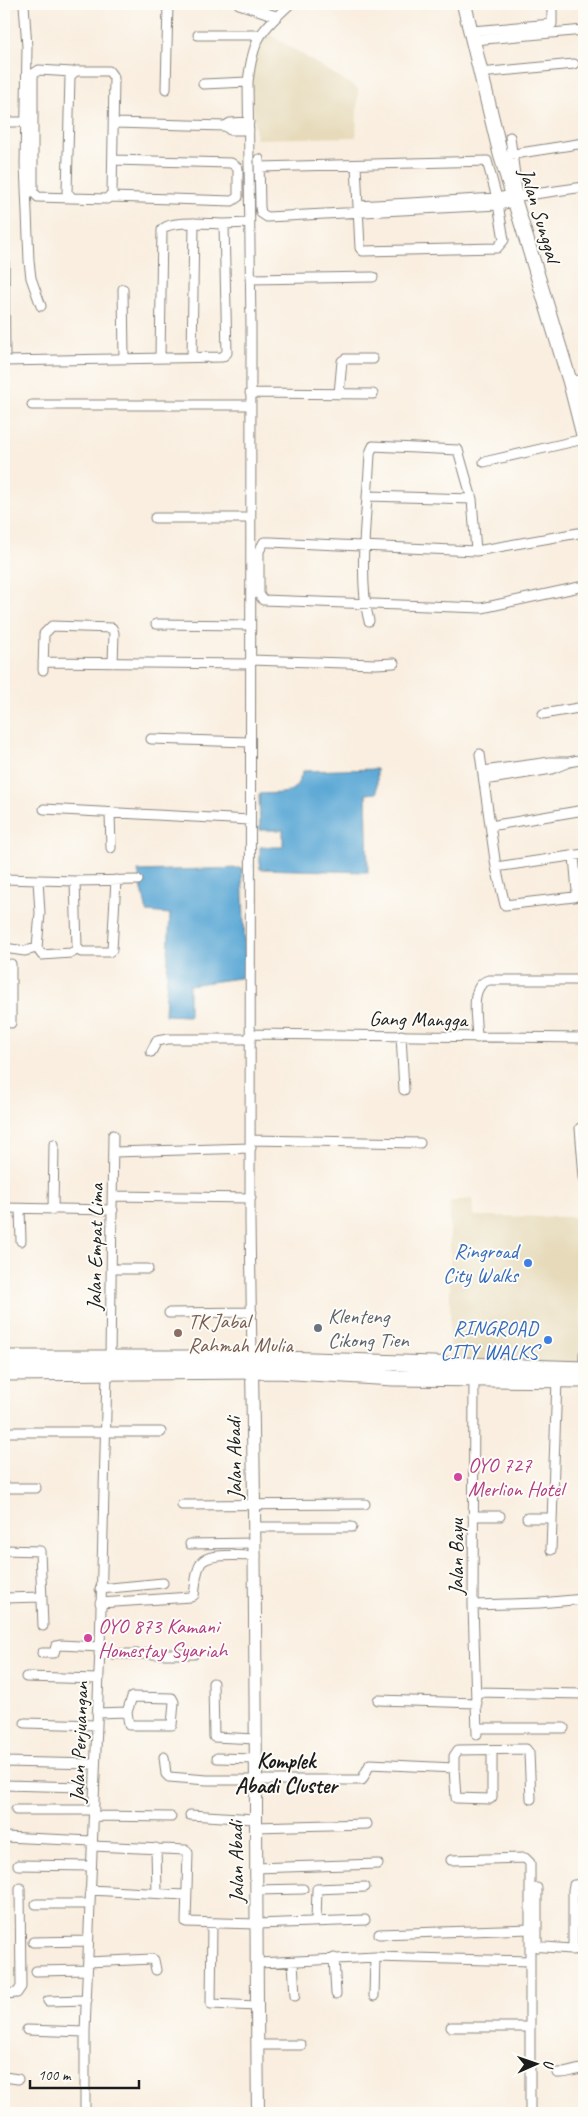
<svg xmlns="http://www.w3.org/2000/svg" width="588" height="2117" viewBox="0 0 588 2117" font-family="Caveat,sans-serif">
	<style>
		.built { fill: #e6daba }
		.water { fill: #5ca8d5; stroke: #3c6278 }
		.lines { fill: none; stroke-linecap: round; stroke-linejoin: round }
		.street-casing { stroke: #8a857e; stroke-width: 11 }
		.secondary-casing { stroke: #8a857e; stroke-width: 14 }
		.primary-casing { stroke: #8a857e; stroke-width: 16 }
		.highway-casing { stroke: #8a857e; stroke-width: 17 }
		.street { stroke: #fff; stroke-width: 9 }
		.secondary { stroke: #fff; stroke-width: 12 }
		.primary { stroke: #fff; stroke-width: 14 }
		.highway { stroke: #fff; stroke-width: 15 }
		.shop-dot { fill: #3f7fe0; stroke: #fdfcf7; stroke-width: 2 }
		.worship-dot { fill: #6b7280; stroke: #fdfcf7; stroke-width: 2 }
		.education-dot { fill: #8d6e63; stroke: #fdfcf7; stroke-width: 2 }
		.hotel-dot { fill: #d1479c; stroke: #fdfcf7; stroke-width: 2 }
		.labels { text-anchor: middle; dominant-baseline: central; stroke-width: 4; stroke-linejoin: round; paint-order: stroke }
		.street-label { font-size: 21px; fill: #1c1c1c; stroke: #fdfcf7 }
		.shop-label { font-size: 21px; fill: #366cbe; stroke: #fdfcf7; text-anchor: end }
		.worship-label { font-size: 21px; fill: #5b616d; stroke: #fdfcf7; text-anchor: start }
		.education-label { font-size: 21px; fill: #785e54; stroke: #fdfcf7; text-anchor: start }
		.hotel-label { font-size: 21px; fill: #b23c85; stroke: #fdfcf7; text-anchor: start }
		.neighbourhood-label { font-size: 22px; font-weight: bold; fill: #1c1c1c; stroke: #fdfcf7 }
	</style>
	<rect width="100%" height="100%" fill="#fdfcf7"/>
	<filter id="ink" filterUnits="userSpaceOnUse"><feTurbulence type="fractalNoise" baseFrequency=".02" numOctaves="2"/><feDisplacementMap in="SourceGraphic" scale="10" xChannelSelector="R" yChannelSelector="G"/><feConvolveMatrix kernelMatrix="1 2 1 2 8 2 1 2 1" color-interpolation-filters="sRGB"/></filter>
	<filter id="wash" filterUnits="userSpaceOnUse"><feTurbulence type="fractalNoise" baseFrequency=".0096" numOctaves="4" result="noise"/><feDisplacementMap in="SourceGraphic" scale="20" xChannelSelector="R" yChannelSelector="G"/><feGaussianBlur stdDeviation="1.12" result="paint"/><feColorMatrix in="noise" values="0 0 0 0 0 0 0 0 0 0 0 0 0 0 0 0 0 1.4 0 .05"/><feComposite in="paint" operator="in"/></filter>
	<g filter="url(#wash)">
		<rect width="100%" height="100%" fill="#f9eedf"/>
		<path class="built" d="M264,31L358,89L356,137L256,139L251,83L254,50Z
			M472,1199L473,1216L580,1217L582,1365L450,1363V1202Z"/>
		<path class="water" d="M377,769V793L366,794L368,872L260,869V847H283V830H260L259,794C285,792 294,798 303,771Z
			M242,868L246,977L189,985V1016L165,1015L170,914L147,912L138,871Z"/>
	</g>
	<g filter="url(#ink)">
		<g class="lines">
			<defs>
				<path id="street" d="M24,4L27,47L25,164L29,261L31,278L41,306
					M239,4L276,16
					M472,31L552,24V4
					M198,35H260
					M474,40L584,30
					M76,71H109L114,78L112,193L107,199L72,198L67,192L70,76Z
					M72,72L39,70L33,74V192L38,197L72,198
					M480,73L574,64
					M203,84L248,82
					M166,89L168,4
					M4,122H27
					M114,123L225,126L230,123L249,122
					M225,126L230,130H249
					M510,137L517,191
					M501,156L584,143
					M259,159L260,207L261,213L267,217L498,205L515,202
					M260,167L487,161L497,198L504,240L497,248L363,251L360,248L356,165
					M111,197L232,201L238,197V168L231,163L113,160
					M513,197L584,187
					M358,206L497,198L513,195
					M224,224L250,223
					M4,248L5,361
					M250,279L373,277
					M123,289L124,358
					M192,357L194,223
					M4,361L222,357L227,353L224,224C211,224 169,219 162,230L160,357
					M570,382L584,379
					M250,393L373,394
					M339,394L342,361L345,359H373
					M32,405H250
					M484,462L584,439
					M368,496L472,499
					M155,518H250
					M584,532L476,551L270,542H264L259,551V594L263,600L482,608L584,586
					M369,621C357,576 368,502 370,453L373,446L458,450L472,499L476,551
					M156,624L250,625
					M250,660L376,664L394,663
					M43,662L250,664
					M43,670L44,634L52,626L112,628L114,633L113,663
					M543,714L584,707
					M151,739L249,742
					M480,754L496,867L505,905L574,897L577,891L574,856
					M483,771L550,762H566
					M484,780L552,769L569,762L584,759
					M44,809L250,820
					M110,813L111,848
					M490,826L584,810
					M496,867L584,854
					M4,879L75,881L77,947L81,952H109L112,950L116,880
					M75,881L138,880
					M4,948L25,951L37,948
					M37,948L40,913L38,880
					M37,948L42,955L71,953L77,950
					M11,964V1023
					M251,1034L584,1038
					M401,1035L404,1090
					M477,1038C477,1021 468,985 489,980H584
					M151,1052L157,1041L168,1039H251
					M580,1128L584,1177
					M251,1140L420,1143
					M114,1152L251,1148
					M114,1196L251,1198
					M4,1208L113,1210
					M20,1209L21,1241
					M53,1210L54,1144
					M112,1269H148
					M169,1313L252,1312
					M252,1358L250,1222L251,329L248,82C253,39 259,33 290,4
					M110,1359L113,1135
					M584,1369V1354
					M474,1380L473,1605L477,1734
					M4,1432H161
					M4,1488H36
					M182,1505L365,1504
					M473,1516H500
					M527,1518H551
					M255,1527H352
					M190,1544L255,1543
					M4,1550L40,1551L43,1626
					M551,1550L557,1380
					M100,1589L163,1583
					M4,1598L42,1597
					M100,1603L191,1597L194,1595C196,1585 195,1572 201,1563C208,1552 243,1556 256,1556
					M473,1605L540,1603L584,1599
					M42,1653H54L56,1646L60,1645L100,1647
					M99,1654H194
					M26,1677L98,1679
					M213,1683L214,1737L256,1739
					M476,1692L584,1694
					M132,1697L172,1698L174,1702L172,1725H129L127,1712Z
					M378,1700L477,1703
					M97,1713L127,1712
					M25,1723L97,1725
					M477,1728H564
					M164,1757L166,1774L169,1777L207,1780H362L370,1764L454,1768V1756L458,1750L526,1749L529,1753L531,1799
					M217,1758L256,1759
					M4,1762L95,1764
					M454,1768L456,1798L490,1799L492,1797V1750
					M4,1785L82,1787
					M16,1810H94
					M190,1815L255,1819
					M94,1816L171,1817
					M255,1827L367,1824
					M4,1837L92,1841
					M92,1846L186,1850L188,1853L186,1922L257,1924L365,1920
					M156,1848L157,1893
					M451,1860L525,1858L530,1863V2113
					M18,1865L91,1866
					M255,1868L378,1864
					M537,1888V1947
					M90,1890L185,1895
					M256,1890L303,1889
					M36,1904H89
					M316,1921L317,1889L365,1887
					M212,1923L211,2004L258,2006
					M379,1934L530,1929
					M33,1942L88,1941
					M532,1946L584,1950
					M573,1950V1890L574,1885L584,1884
					M334,1958L336,1994
					M88,1962L152,1959L154,1960L156,1970
					M293,1962L295,1996
					M259,1963L375,1957L530,1961
					M36,1971L87,1970
					M4,1994L17,1993L21,1987L20,1888
					M374,1996L375,1957
					M48,2001L87,2000
					M451,2027H529
					M27,2030L85,2032
					M258,2045H301
					M557,2073C568,2074 574,2069 584,2069
					M4,2077L18,2079
					M85,2113V2032L100,1647L107,1373"/>
				<path id="secondary" d="M252,1371C257,1618 255,1866 258,2113"/>
				<path id="primary" d="M464,4L501,156L570,382L584,437"/>
				<path id="highway" d="M4,1358H252L584,1369
					M4,1373L278,1371L393,1378L584,1380"/>
			</defs>
			<use href="#street" class="street-casing"/>
			<use href="#secondary" class="secondary-casing"/>
			<use href="#primary" class="primary-casing"/>
			<use href="#highway" class="highway-casing"/>
			<use href="#street" class="street"/>
			<use href="#secondary" class="secondary"/>
			<use href="#primary" class="primary"/>
			<use href="#highway" class="highway"/>
		</g>
	</g>
	<g class="shop-dot">
		<circle cx="528" cy="1263" r="5"/>
		<circle cx="548" cy="1340" r="5"/>
	</g>
	<circle class="worship-dot" cx="318" cy="1328" r="5"/>
	<circle class="education-dot" cx="178" cy="1333" r="5"/>
	<g class="hotel-dot">
		<circle cx="458" cy="1477" r="5"/>
		<circle cx="88" cy="1638" r="5"/>
	</g>
	<g class="labels">
		<g class="street-label">
			<text transform="translate(540 215) rotate(73)">Jalan Sunggal</text>
			<text transform="translate(418 1019) rotate(1)">Gang Mangga</text>
			<text transform="translate(95 1247) rotate(-89)">Jalan Empat Lima</text>
			<text transform="translate(234 1458) rotate(-91)">Jalan Abadi</text>
			<text transform="translate(456 1557) rotate(-90)">Jalan Bayu</text>
			<text transform="translate(79 1742) rotate(-88)">Jalan Perjuangan</text>
			<text transform="translate(236 1862) rotate(-91)">Jalan Abadi</text>
		</g>
		<g class="shop-label">
			<text x="518" y="1251">Ringroad<tspan x="518" dy="24">City Walks</tspan></text>
			<text x="538" y="1328">RINGROAD<tspan x="538" dy="24">CITY WALKS</tspan></text>
		</g>
		<g class="worship-label">
			<text x="328" y="1316">Klenteng<tspan x="328" dy="24">Cikong Tien</tspan></text>
		</g>
		<g class="education-label">
			<text x="188" y="1321">TK Jabal<tspan x="188" dy="24">Rahmah Mulia</tspan></text>
		</g>
		<g class="hotel-label">
			<text x="468" y="1465">OYO 727<tspan x="468" dy="24">Merlion Hotel</tspan></text>
			<text x="98" y="1626">OYO 873 Kamani<tspan x="98" dy="24">Homestay Syariah</tspan></text>
		</g>
		<g class="neighbourhood-label">
			<text x="286" y="1761">Komplek<tspan x="286" dy="25">Abadi Cluster</tspan></text>
		</g>
	</g>
	<rect width="588" height="2117" fill="none" stroke="#fdfcf7" stroke-width="20"/>
	<g transform="translate(536 2064) rotate(88)" stroke="#fdfcf7" stroke-width="4" paint-order="stroke">
	<path d="M0-4L9 19L0 12L-9 19Z" fill="#1c1c1c"/>
	<text y="-8" font-size="14" font-weight="bold" text-anchor="middle" fill="#1c1c1c">U</text>
	</g>
	<path d="M30 2080v8h109v-8" fill="none" stroke="#1c1c1c" stroke-width="2.5"/>
	<text x="38" y="2080" font-size="15" fill="#1c1c1c" stroke="#fdfcf7" stroke-width="4" paint-order="stroke">100 m</text>
</svg>
